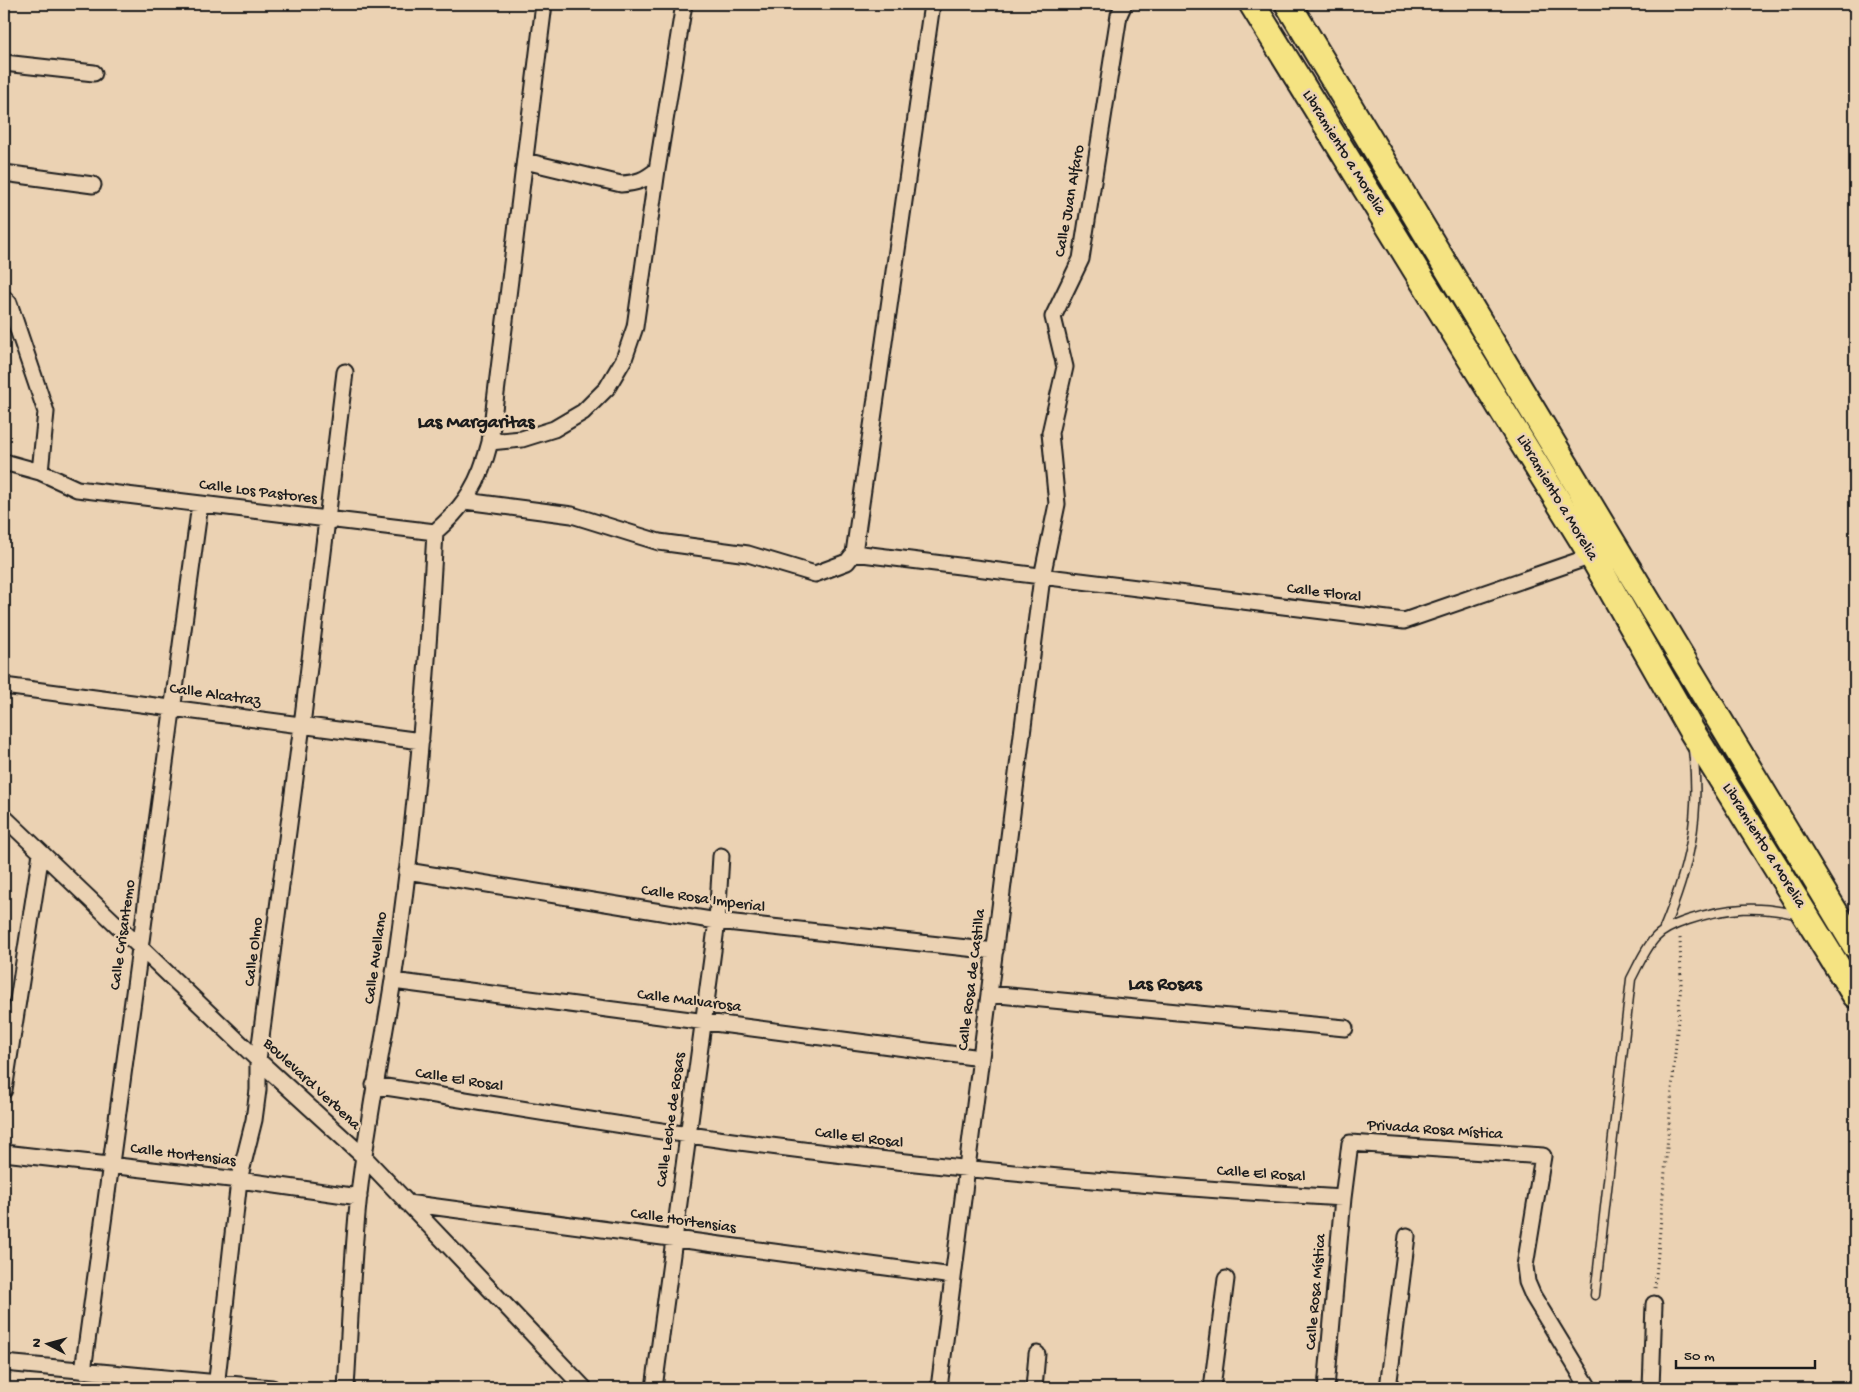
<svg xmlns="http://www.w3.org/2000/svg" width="1859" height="1392" viewBox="0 0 1859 1392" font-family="'Gochi Hand',sans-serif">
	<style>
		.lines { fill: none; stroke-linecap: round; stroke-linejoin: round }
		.service-casing { stroke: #1c1c1c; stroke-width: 11 }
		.minor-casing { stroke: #1c1c1c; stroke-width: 19 }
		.trunk-casing { stroke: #1c1c1c; stroke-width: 29 }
		.path { stroke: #1c1c1c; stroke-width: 3; stroke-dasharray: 1 4; stroke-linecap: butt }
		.service { stroke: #ebd2b3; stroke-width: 8 }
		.minor { stroke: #ebd2b3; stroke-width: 15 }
		.trunk { stroke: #f5e382; stroke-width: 25 }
		.labels { text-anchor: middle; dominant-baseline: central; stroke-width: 5; stroke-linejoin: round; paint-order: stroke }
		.street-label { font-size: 16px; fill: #1c1c1c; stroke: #ebd2b3 }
		.quarter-label { font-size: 19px; font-weight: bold; fill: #1c1c1c; stroke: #ebd2b3 }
	</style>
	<rect width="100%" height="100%" fill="#ebd2b3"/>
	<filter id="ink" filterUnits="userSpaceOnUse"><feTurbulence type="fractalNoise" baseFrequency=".02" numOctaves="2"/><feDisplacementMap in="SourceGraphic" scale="10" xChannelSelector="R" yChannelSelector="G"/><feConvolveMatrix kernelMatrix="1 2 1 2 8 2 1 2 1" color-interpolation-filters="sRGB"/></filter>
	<g filter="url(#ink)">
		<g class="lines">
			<defs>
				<path id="service" d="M1663,931C1689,869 1701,818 1693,750
					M1595,1295L1631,979C1638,966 1645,949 1655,938C1663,929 1676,924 1688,920C1727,907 1759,905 1799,915"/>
				<path id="minor" d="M4,63L94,73
					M525,161L621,184C637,183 645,180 657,170
					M4,173L93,185
					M4,298L9,303L46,412L40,472
					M490,442L522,439L554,429L583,412L607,388L624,359L635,327L657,170L684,4
					M4,462L40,472L77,489L435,532
					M465,501L572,515L659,542L748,554L815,574L847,562L854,553L1404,621L1592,556
					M435,532C466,505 480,482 490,442L544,4
					M854,553L932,4
					M4,686L421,741
					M4,817L258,1060L364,1157L584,1388
					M407,871L717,921L995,951
					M393,981L981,1058
					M989,994L1345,1028
					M374,1085C479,1102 584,1120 689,1135C906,1166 1124,1185 1343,1198
					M4,1090L41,853
					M4,1153L239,1180L359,1197
					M407,1203L953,1276
					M4,1363L272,1388
					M83,1371L200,504
					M216,1388L239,1180L254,1120L258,1090V1060L302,725L345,372
					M346,1388C350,1324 352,1258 359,1194C367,1122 382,1052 393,980C415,832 427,682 435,532
					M654,1388L717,921L721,856
					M939,1388L1042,577L1057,504L1050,433L1065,367L1053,317L1081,259L1119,15L1124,4
					M1034,1388L1037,1354
					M1212,1388L1226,1279
					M1326,1388L1343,1198L1350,1143L1543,1156L1525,1266L1527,1282L1533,1296L1589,1388
					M1388,1388L1407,1236
					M1651,1388L1654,1304"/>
				<path id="trunk" d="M1252,4L1592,556L1691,730L1855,995
					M1288,4L1855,945"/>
			</defs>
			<use href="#service" class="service-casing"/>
			<use href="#minor" class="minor-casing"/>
			<use href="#trunk" class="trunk-casing"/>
			<path class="path" d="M1655,1288L1681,984L1680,936"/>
			<use href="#service" class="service"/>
			<use href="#minor" class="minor"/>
			<use href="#trunk" class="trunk"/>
		</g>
	</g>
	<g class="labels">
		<g class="street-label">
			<text transform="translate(1343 153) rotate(58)">Libramiento a Morelia</text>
			<text transform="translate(1071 201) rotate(-80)">Calle Juan Alfaro</text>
			<text transform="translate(258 493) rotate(7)">Calle Los Pastores</text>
			<text transform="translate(1556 498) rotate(59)">Libramiento a Morelia</text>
			<text transform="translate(1324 594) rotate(7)">Calle Floral</text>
			<text transform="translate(215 696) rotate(8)">Calle Alcatraz</text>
			<text transform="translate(1763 846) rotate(58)">Libramiento a Morelia</text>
			<text transform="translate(703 900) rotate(8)">Calle Rosa Imperial</text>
			<text transform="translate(124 935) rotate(-82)">Calle Crisantemo</text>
			<text transform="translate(255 952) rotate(-83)">Calle Olmo</text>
			<text transform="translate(377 958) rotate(-82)">Calle Avellano</text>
			<text transform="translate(973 980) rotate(-83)">Calle Rosa de Castilla</text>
			<text transform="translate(689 1002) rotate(7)">Calle Malvarosa</text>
			<text transform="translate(459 1081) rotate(9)">Calle El Rosal</text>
			<text transform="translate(311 1085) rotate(43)">Boulevard Verbena</text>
			<text transform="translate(672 1120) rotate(-82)">Calle Leche de Rosas</text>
			<text transform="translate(1435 1131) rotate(4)">Privada Rosa Mística</text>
			<text transform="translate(859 1139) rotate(7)">Calle El Rosal</text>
			<text transform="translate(183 1156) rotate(7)">Calle Hortensias</text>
			<text transform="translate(1261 1175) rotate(4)">Calle El Rosal</text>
			<text transform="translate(683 1222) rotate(8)">Calle Hortensias</text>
			<text transform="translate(1317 1292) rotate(-85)">Calle Rosa Mística</text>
		</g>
		<g class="quarter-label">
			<text x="476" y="423">Las Margaritas</text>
			<text x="1165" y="985">Las Rosas</text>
		</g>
	</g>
	<rect width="1859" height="1392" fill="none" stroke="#ebd2b3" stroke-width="20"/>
	<rect x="10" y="10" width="1839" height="1372" fill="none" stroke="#1c1c1c" stroke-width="2" filter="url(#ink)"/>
	<g transform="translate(48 1344) rotate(276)" stroke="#ebd2b3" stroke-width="4" paint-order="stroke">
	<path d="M0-4L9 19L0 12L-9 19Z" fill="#1c1c1c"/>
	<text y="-8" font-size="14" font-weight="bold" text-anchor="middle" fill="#1c1c1c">N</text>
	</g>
	<path d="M1676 1360v8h139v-8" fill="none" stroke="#1c1c1c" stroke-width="2.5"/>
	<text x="1684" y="1360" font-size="15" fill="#1c1c1c" stroke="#ebd2b3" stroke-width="4" paint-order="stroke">50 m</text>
</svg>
